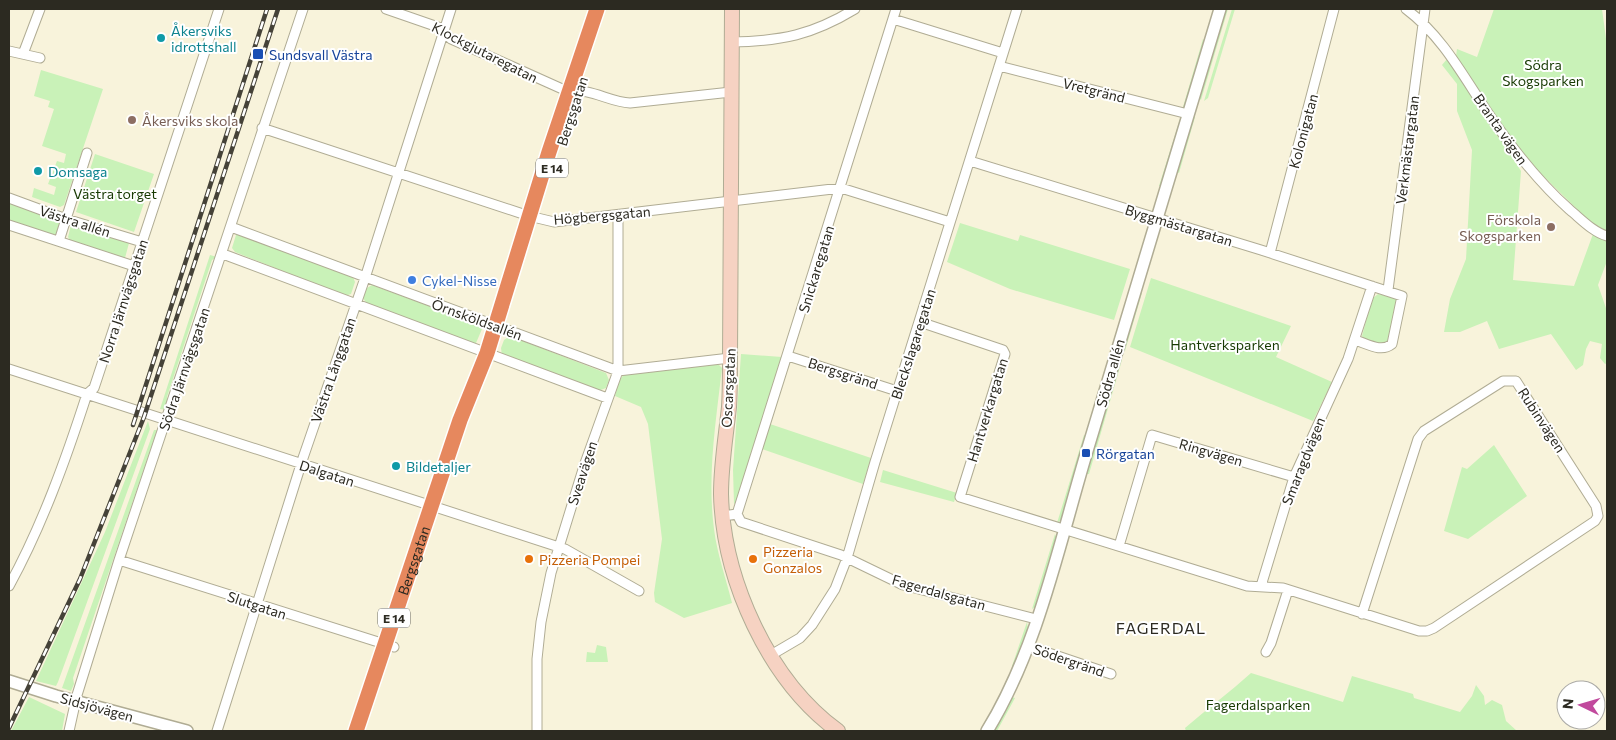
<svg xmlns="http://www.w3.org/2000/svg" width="1616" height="740" viewBox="0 0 1616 740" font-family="Commissioner,sans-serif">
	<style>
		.green { fill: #c9f2b8 }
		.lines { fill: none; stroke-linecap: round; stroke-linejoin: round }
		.minor-casing { stroke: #b0ac94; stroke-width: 11 }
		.tertiary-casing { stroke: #b0ac94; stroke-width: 14 }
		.secondary-casing { stroke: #b0ac94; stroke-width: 16 }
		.trunk-casing { stroke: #fff; stroke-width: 18 }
		.minor { stroke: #fff; stroke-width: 9 }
		.tertiary { stroke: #fff; stroke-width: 11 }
		.secondary { stroke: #f6d2c2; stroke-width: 14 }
		.trunk { stroke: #e6885e; stroke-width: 15 }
		.rail-casing { stroke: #454238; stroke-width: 4.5 }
		.rail { stroke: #fff; stroke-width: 2.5; stroke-dasharray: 8; stroke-linecap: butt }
		.culture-dot { fill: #0f9aa8; stroke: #fff; stroke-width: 2 }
		.transit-dot { fill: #1a4fb4; stroke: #fff; stroke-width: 2 }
		.education-dot { fill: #8d6e63; stroke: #fff; stroke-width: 2 }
		.shop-dot { fill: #3f7fe0; stroke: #fff; stroke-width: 2 }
		.food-dot { fill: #e8710a; stroke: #fff; stroke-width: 2 }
		.labels { text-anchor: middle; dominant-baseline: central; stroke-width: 4; stroke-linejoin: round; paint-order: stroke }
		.shield { fill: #fff; stroke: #6b6a64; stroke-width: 1 }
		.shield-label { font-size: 12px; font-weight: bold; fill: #2c2a21 }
		.culture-label { font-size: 14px; fill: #0d838f; stroke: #fff; text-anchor: start }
		.street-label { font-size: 14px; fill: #2c2a21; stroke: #fff }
		.transit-label { font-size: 14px; fill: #164399; stroke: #fff; text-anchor: start }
		.park-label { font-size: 14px; fill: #173a02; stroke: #fff }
		.education-label { font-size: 14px; fill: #785e54; stroke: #fff; text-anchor: start }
		.shop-label { font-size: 14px; fill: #366cbe; stroke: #fff; text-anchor: start }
		.food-label { font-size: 14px; fill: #c56008; stroke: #fff; text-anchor: start }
		.quarter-label { font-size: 16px; letter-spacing: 1px; fill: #2c2a21; stroke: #fff }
	</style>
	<rect width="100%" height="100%" fill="#f8f3db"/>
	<path class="green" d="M1226,9H1228L1201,100L1199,98Z
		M1232,9H1235L1208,98L1204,101Z
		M1494,9H1602L1607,46V232L1602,231L1586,218L1523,156L1456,56L1457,49L1477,57Z
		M1203,39L1205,41L1186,106L1183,107Z
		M1447,59L1451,61L1521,171L1513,280L1574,286L1593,234L1607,241V261L1598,285L1607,311V363L1605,364L1600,358L1602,344L1590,341L1586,349L1583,365L1576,370L1551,334L1499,349L1487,321L1460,332H1444L1450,299L1466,259L1472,150L1457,111V84L1442,65Z
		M41,70L103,89L64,205L60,207L32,197L34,188L54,195L56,187L48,184L57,161L64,163L66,154L42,146L54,109L48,107L50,101L34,96Z
		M1181,116L1182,117L1162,186H1159Z
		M1193,117H1195L1179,173L1177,172Z
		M95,154L154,174L134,232L76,212Z
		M9,202L58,219L60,223L57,234L54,235L9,221Z
		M960,223L1018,241L1020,235L1130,269L1114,320L1010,289L947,262Z
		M75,224L129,243L125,258L70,240L68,237L71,225Z
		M241,234L353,277L355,282L351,294L345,296L235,252L232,248L236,235Z
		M210,255L217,257L212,260L167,397L168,407L166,410L160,409Z
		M1151,278L1291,326L1276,357L1332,382L1313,421L1130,347Z
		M372,285L480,325L482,329L476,343L472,344L367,304L363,298L367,288Z
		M1141,292L1142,293L1125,351L1123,350Z
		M1378,294L1396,298L1397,302L1388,343L1385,346L1364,339L1362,336L1372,299Z
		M510,336L606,373L609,380L606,388L598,391L502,356L501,348L504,340Z
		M741,354L782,357L738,501L734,504L733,470Z
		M1120,359L1122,360L1089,474H1086Z
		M718,364L722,368C716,421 707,475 714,529C717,554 726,578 732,603L684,618L655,602L654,593L662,539L648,424L641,407L615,396C617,390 619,378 624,375C637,368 700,366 718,364Z
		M148,421L150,429L58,682L56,686L36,681L105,532Z
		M770,424L871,458L863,484L762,449Z
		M154,430H157L73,678L74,684L71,691L62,688Z
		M1084,435L1086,436L1061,520L1057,523Z
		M1494,445L1527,496L1468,539L1444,531L1462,467L1467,469Z
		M883,470L957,493L954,502L880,482Z
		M1055,534L1056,537L1035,607L1032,609Z
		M1027,622L1028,629L1014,666H1012Z
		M597,645L606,647L608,662H586L587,652L595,653Z
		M1251,673L1343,702L1352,676L1413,694L1414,698L1460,712L1472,696L1476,685L1484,696L1485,705L1492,700L1502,705L1506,721L1517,731H1186L1185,728C1207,709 1230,692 1251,673Z
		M29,697L65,714L62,731H11Z
		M1012,697L1015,698L997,731H994Z"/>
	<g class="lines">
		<defs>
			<path id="minor" d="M386,9L438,27L451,39L569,92C589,87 609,102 630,103L731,92
				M1406,9C1442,36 1462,74 1486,110C1511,147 1537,181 1570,210C1581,219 1593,232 1607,236
				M893,19L1003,53
				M732,42C782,41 812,35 855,9
				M9,51L40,58
				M23,54L40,9
				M999,66L1188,114
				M262,128L529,216L554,222L841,188L950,222
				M970,161L1261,250L1402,296L1392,344C1381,353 1368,344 1355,340
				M9,198L66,219L142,242
				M9,225L134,266
				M231,227L618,371L730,358
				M59,241L87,153
				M1270,253L1334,9
				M223,254L607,398
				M1388,290L1425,9
				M920,322L1003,350L1005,354L960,497L1247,586L1283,588L1419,631H1427L1434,628L1595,521L1598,516L1596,506L1516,381H1503L1424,431L1418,439L1362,614
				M788,356L897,391
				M9,369L565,549L639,591
				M737,514L741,522L841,555L903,585L1036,619
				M723,516L737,514L896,9
				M1119,546L1152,435L1294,477
				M119,560L394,647
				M9,586C42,526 66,459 87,394L94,388L97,379L219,9
				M1261,586L1294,477L1348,359L1372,286
				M1028,646L1111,674
				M1266,652L1271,643L1288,590
				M771,655L800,638L812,625L835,589L847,558L875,462L1017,9
				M69,731L77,695L119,560L303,9
				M217,731L303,458L365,278L451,9
				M537,731V659L541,622L551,573L584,466L618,371V215"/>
			<path id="tertiary" d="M9,681L56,696L187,731
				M987,731C1038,648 1059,544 1087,451C1131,304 1176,156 1220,9"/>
			<path id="secondary" d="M732,9L730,358C730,374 730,391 729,407C726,436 721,464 721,494C723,579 768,680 838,731"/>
			<g id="trunk">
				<path id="s1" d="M356,731L460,420L487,353L549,152L597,9"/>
			</g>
		</defs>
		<use href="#minor" class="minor-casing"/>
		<use href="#tertiary" class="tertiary-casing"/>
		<use href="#secondary" class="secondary-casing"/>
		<use href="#trunk" class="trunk-casing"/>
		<use href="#minor" class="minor"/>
		<use href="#tertiary" class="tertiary"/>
		<use href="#secondary" class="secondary"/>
		<use href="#trunk" class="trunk"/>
		<defs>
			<path id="rail" d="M133,425L267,9
				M9,728L80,579L144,417L278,9"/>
		</defs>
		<use href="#rail" class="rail-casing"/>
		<use href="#rail" class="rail"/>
	</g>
	<g class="culture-dot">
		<circle cx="161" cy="38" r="5"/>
		<circle cx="38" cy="171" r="5"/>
		<circle cx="396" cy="466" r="5"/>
	</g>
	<g class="transit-dot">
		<rect x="252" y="48" width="12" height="12" rx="2.5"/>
		<rect x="1081" y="448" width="10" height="10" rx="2.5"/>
	</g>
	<g class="education-dot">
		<circle cx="132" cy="120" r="5"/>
		<circle cx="1551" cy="227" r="5"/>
	</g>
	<circle class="shop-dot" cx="412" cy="280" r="5"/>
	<g class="food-dot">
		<circle cx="529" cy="559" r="5"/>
		<circle cx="753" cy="559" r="5"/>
	</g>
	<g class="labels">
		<g class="shield">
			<rect x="536" y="158.5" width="32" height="19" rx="4"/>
			<rect x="378" y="608.5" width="32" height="19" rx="4"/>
		</g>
		<g class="shield-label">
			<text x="552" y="168">E 14</text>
			<text x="394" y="618">E 14</text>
		</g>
		<g class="culture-label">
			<text x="171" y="30">Åkersviks<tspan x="171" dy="16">idrottshall</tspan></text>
			<text x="48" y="171">Domsaga</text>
			<text x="406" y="466">Bildetaljer</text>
		</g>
		<g class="street-label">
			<text transform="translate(485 52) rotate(27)">Klockgjutaregatan</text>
			<text transform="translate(1094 90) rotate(14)">Vretgränd</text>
			<text transform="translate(572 111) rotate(-72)">Bergsgatan</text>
			<text transform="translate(1501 129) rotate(55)">Branta vägen</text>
			<text transform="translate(1303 131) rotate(-75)">Kolonigatan</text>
			<text transform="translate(1407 150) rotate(-83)">Verkmästargatan</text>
			<text transform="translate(602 215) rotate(-5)">Högbergsgatan</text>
			<text transform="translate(75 221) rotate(18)">Västra allén</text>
			<text transform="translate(1179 225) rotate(17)">Byggmästargatan</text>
			<text transform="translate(816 269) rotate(-73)">Snickaregatan</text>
			<text transform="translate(123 301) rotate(-72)">Norra Järnvägsgatan</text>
			<text transform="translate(477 319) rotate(20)">Örnsköldsallén</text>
			<text transform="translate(913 344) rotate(-72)">Bleckslagaregatan</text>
			<text transform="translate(184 369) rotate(-71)">Södra Järnvägsgatan</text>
			<text transform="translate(333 370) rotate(-71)">Västra Långgatan</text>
			<text transform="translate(843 373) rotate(18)">Bergsgränd</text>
			<text transform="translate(1110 373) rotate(-74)">Södra allén</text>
			<text transform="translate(728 388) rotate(-87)">Oscarsgatan</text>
			<text transform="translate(987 410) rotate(-73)">Hantverkargatan</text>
			<text transform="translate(1542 420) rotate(57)">Rubinvägen</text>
			<text transform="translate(1211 452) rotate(16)">Ringvägen</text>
			<text transform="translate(1303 461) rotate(-68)">Smaragdvägen</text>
			<text transform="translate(327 473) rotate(18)">Dalgatan</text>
			<text transform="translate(582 473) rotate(-72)">Sveavägen</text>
			<text stroke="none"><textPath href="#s1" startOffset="180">Bergsgatan</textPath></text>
			<text transform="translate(939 592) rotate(16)">Fagerdalsgatan</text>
			<text transform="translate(257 605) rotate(18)">Slutgatan</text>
			<text transform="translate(1069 660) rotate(19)">Södergränd</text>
			<text transform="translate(97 707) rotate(15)">Sidsjövägen</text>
		</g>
		<g class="transit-label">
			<text x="269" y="54">Sundsvall Västra</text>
			<text x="1096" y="453">Rörgatan</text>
		</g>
		<g class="park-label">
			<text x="1543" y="64">Södra<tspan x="1543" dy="16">Skogsparken</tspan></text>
			<text x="115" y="193">Västra torget</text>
			<text x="1225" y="344">Hantverksparken</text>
			<text x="1258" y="704">Fagerdalsparken</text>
		</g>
		<g class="education-label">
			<text x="142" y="120">Åkersviks skola</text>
			<text x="1541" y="219" text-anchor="end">Förskola<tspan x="1541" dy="16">Skogsparken</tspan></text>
		</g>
		<g class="shop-label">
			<text x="422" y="280">Cykel-Nisse</text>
		</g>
		<g class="food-label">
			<text x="763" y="551">Pizzeria<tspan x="763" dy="16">Gonzalos</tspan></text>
			<text x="539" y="559">Pizzeria Pompei</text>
		</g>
		<g class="quarter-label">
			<text x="1161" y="627">FAGERDAL</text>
		</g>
	</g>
	<rect width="1616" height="740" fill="none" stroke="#2c2a21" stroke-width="20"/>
	<g transform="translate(1581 705) rotate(275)"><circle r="24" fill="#ffffff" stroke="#abaaa6"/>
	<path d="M0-4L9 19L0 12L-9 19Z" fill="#c1499d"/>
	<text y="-8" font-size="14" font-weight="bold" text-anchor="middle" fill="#2c2a21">N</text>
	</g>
</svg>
